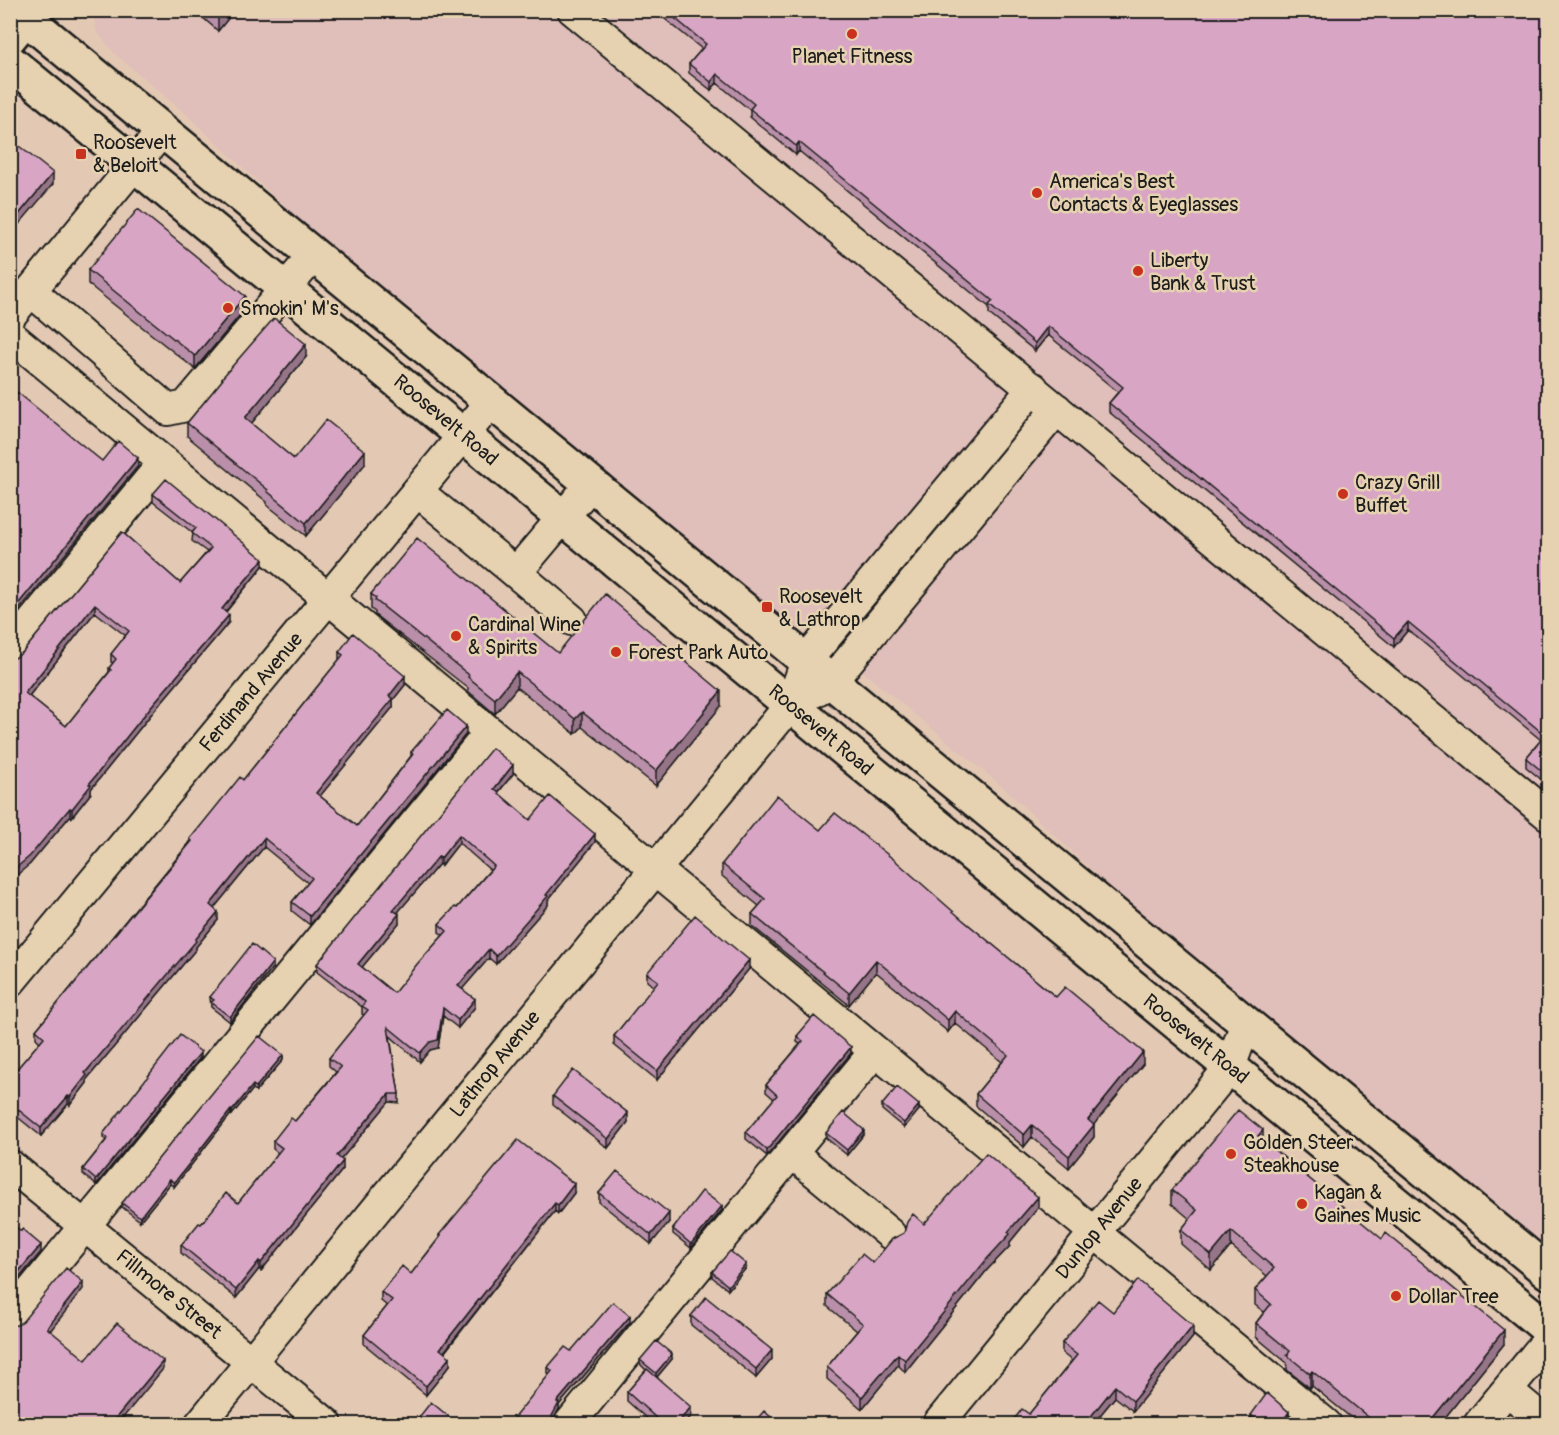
<svg xmlns="http://www.w3.org/2000/svg" width="1559" height="1435" viewBox="0 0 1559 1435" font-family="Pangolin,sans-serif">
	<style>
		.built { fill: #e0beb9 }
		.lines { fill: none; stroke-linecap: round; stroke-linejoin: round }
		.minor-casing { stroke: #1c1c1c; stroke-width: 34 }
		.major-casing { stroke: #1c1c1c; stroke-width: 38 }
		.minor { stroke: #e6d2b0; stroke-width: 30 }
		.major { stroke: #e6d2b0; stroke-width: 33 }
		.wall { fill: #ba8fa9; stroke: #1c1c1c; stroke-width: 1.5; fill-rule: evenodd }
		.shaded-wall { fill: #977489; stroke: #1c1c1c; stroke-width: 1.5 }
		.building { fill: #d8a6c4; stroke: #1c1c1c; stroke-width: 1.5; fill-rule: evenodd }
		.poi-dot { fill: #c8321e; stroke: #e6d2b0; stroke-width: 2 }
		.labels { text-anchor: middle; dominant-baseline: central; stroke-width: 5; stroke-linejoin: round; paint-order: stroke }
		.poi-label { font-size: 20px; fill: #1c1c1c; stroke: #e6d2b0; text-anchor: start }
		.street-label { font-size: 20px; fill: #1c1c1c; stroke: #e6d2b0 }
	</style>
	<rect width="100%" height="100%" fill="#e3c9b4"/>
	<filter id="ink" filterUnits="userSpaceOnUse"><feTurbulence type="fractalNoise" baseFrequency=".0167" numOctaves="2"/><feDisplacementMap in="SourceGraphic" scale="12" xChannelSelector="R" yChannelSelector="G"/><feConvolveMatrix kernelMatrix="1 2 1 2 8 2 1 2 1" color-interpolation-filters="sRGB"/></filter>
	<g filter="url(#ink)">
		<path class="built" d="M92,11H1548V1254L1150,925L1002,786L812,630L803,631L788,627L330,249L186,114L115,54L97,32Z"/>
		<g class="lines">
			<defs>
				<path id="minor" d="M573,10L1548,815
					M10,39L34,10
					M31,291L168,410L186,406L313,256
					M10,316L162,131
					M10,335L1326,1424
					M417,491L516,573
					M572,620L516,573L591,484
					M10,649L164,462
					M812,693L831,682L1057,409
					M10,982L491,402
					M792,1153L890,1234
					M10,1165L327,1424
					M10,1317L490,732
					M1507,1390L1548,1424
					M200,1424L791,704L806,661L1033,388
					M569,1424L875,1051
					M938,1424L1230,1067L1246,1023
					M1479,1424L1548,1340"/>
				<path id="major" d="M16,10L1548,1272
					M10,62L1548,1329"/>
			</defs>
			<use href="#minor" class="minor-casing"/>
			<use href="#major" class="major-casing"/>
			<use href="#minor" class="minor"/>
			<use href="#major" class="major"/>
		</g>
		<path class="wall" d="M194,10H235L218,31Z
			M654,10H1548V785L1526,767V758L1541,740L1408,630L1394,647L1109,412V403L1118,392L1048,335L1035,351L989,314V307L799,151L796,155L750,117V110L717,83L711,90L689,73V64L702,49Z
			M88,270L245,309L195,369L88,284Z
			M306,357L251,424L294,459L365,464L306,536L267,505V502L187,436V423L222,381V378Z
			M153,494L263,566L226,612L229,622L153,712L91,789V793L72,817L70,816L30,864L15,658L23,652L122,532L180,583L207,552L192,541L193,533L153,502ZM95,612L126,636L111,654V662L113,663L109,668V672L66,726L29,696Z
			M371,594L558,653L721,706L656,786L582,727L575,734L517,687L495,714L468,691V688L375,615V612L371,609Z
			M339,652L405,685L393,700V707L320,796L357,826L411,756V752L466,734L310,925L292,911V902L308,883L264,847L214,908L218,920L196,947V949L87,1079V1083L70,1105L68,1104L41,1136L10,1111V1077L40,1042L36,1038V1030L190,842V839L243,780L321,682L339,660Z
			M513,774L498,793L530,820L595,842L548,900V905L496,964L489,958L462,989L475,1007L458,1028L443,1016L438,1048L430,1050L420,1062L390,1036L399,1094V1103L389,1102L341,1159L343,1169L261,1271L259,1269L236,1298L181,1253V1245L201,1224L238,1203L278,1153L273,1149V1141L295,1121L336,1072L329,1066V1058L364,1015L362,1014V1007L317,972V964ZM459,843L490,870L457,908L439,924V932L443,935L394,993L362,967L399,923L397,913L439,864L441,866Z
			M820,830L964,921L1056,997L1143,1064L1093,1125L1094,1137L1069,1168L1032,1137L1024,1147L976,1106V1094L1002,1062L955,1023L948,1032L876,972L849,1005L752,926V914L759,906L722,876V864Z
			M273,967L230,1022L211,1007L210,997Z
			M749,969L657,1080L614,1045V1036L654,987L647,981V973Z
			M797,1036L851,1053L767,1156L746,1139V1132L774,1099L766,1092V1085L800,1044L797,1042Z
			M283,1055V1060L256,1091L253,1089L232,1115L231,1114L174,1187L170,1184L140,1221L122,1207V1203Z
			M201,1057L96,1185L83,1174V1169L106,1140L103,1138V1134Z
			M553,1096L628,1122L608,1148L553,1105Z
			M882,1105L919,1110L904,1128L882,1110Z
			M826,1133L864,1134L847,1155L826,1138Z
			M1263,1140L1504,1344L1439,1425H1360L1312,1386L1310,1388L1287,1370V1363L1256,1337V1323L1264,1312L1255,1305V1290L1267,1276L1231,1246L1211,1270L1181,1244V1230L1190,1219L1172,1204V1190Z
			M574,1193L558,1214L555,1211L445,1352L450,1365L426,1395L364,1344V1335L387,1306L381,1301V1292L411,1274L439,1238V1235Z
			M599,1193L669,1222L651,1244L599,1202Z
			M1038,1208L1010,1242V1246L987,1270L905,1372L898,1365L862,1409L827,1379V1367L857,1331L827,1306V1294L873,1263Z
			M722,1210L691,1248L673,1234V1229Z
			M746,1268L728,1290L712,1277V1272Z
			M1113,1312L1193,1337L1133,1411L1115,1397L1092,1425H1010L1029,1414L1072,1361L1062,1353V1343Z
			M691,1316L772,1359L756,1378L691,1325Z
			M630,1322L559,1405V1409L553,1421L550,1375L548,1373V1367L571,1351Z
			M672,1359L657,1377L691,1416L684,1425H654L627,1401V1392L646,1370L640,1364V1360Z
			M1251,1415L1289,1416L1283,1425H1258L1251,1419Z"/>
		<path class="shaded-wall" d="M224,10H235L218,31V18Z
			M717,74V83L711,90V82Z
			M799,142V151L796,155V146Z
			M53,173V184L10,235V225Z
			M245,296V309L195,369V356Z
			M1048,326V335L1035,351V343Z
			M306,344V357L245,431V418Z
			M365,451V464L306,536V523Z
			M138,458V466L10,621V614Z
			M263,559V566L222,616V609Z
			M95,604V612L25,701V693Z
			M229,615V622L153,712L91,789V793L72,817V809L89,784L153,704Z
			M1408,622V630L1394,647V638Z
			M517,672V687L495,714V699Z
			M405,676V685L393,700V707L316,801V793L389,696Z
			M721,691V706L656,786V771Z
			M582,712V727L575,734V719Z
			M466,726V734L310,925V916Z
			M513,765V774L494,797V789Z
			M70,808V816L30,864L10,881V873Z
			M595,834V842L548,900V905L496,964V956Z
			M459,835V843L441,866V858Z
			M264,838V847L210,913V905Z
			M439,856V864L393,918V910Z
			M218,912V920L196,947V949L87,1079V1083L70,1105V1097L85,1073Z
			M399,914V923L358,972V964Z
			M489,949V958L458,994V986Z
			M749,960V969L657,1080V1071Z
			M876,960V972L849,1005V993Z
			M273,962V967L230,1022V1017Z
			M475,999V1007L458,1028V1020Z
			M443,1008V1016L438,1048L430,1050L420,1062V1053Z
			M955,1011V1023L948,1032V1020Z
			M851,1047V1053L767,1156V1150Z
			M201,1052V1057L96,1185V1180Z
			M1143,1052V1064L1088,1132V1120Z
			M283,1055V1060L256,1091V1087Z
			M253,1085V1089L232,1115V1111Z
			M389,1094V1102L337,1164V1156Z
			M68,1096V1104L41,1136V1128Z
			M919,1105V1110L904,1128V1123Z
			M231,1110V1114L174,1187V1183Z
			M628,1113V1122L608,1148V1139Z
			M1032,1125V1137L1024,1147V1135Z
			M1094,1125V1137L1069,1168V1156Z
			M864,1130V1134L847,1155V1150Z
			M1263,1130V1145L1258,1136Z
			M343,1161V1169L261,1271V1263Z
			M170,1179V1184L140,1221V1217Z
			M574,1184V1193L558,1214V1205Z
			M1038,1197V1208L1010,1242V1246L987,1270L905,1372V1360L1008,1232Z
			M555,1203V1211L440,1357V1349Z
			M722,1206V1210L691,1248V1244Z
			M669,1213V1222L651,1244V1235Z
			M1231,1231V1246L1211,1270V1255Z
			M41,1245V1252L10,1289V1282Z
			M259,1261V1269L236,1298V1290Z
			M746,1264V1268L728,1290V1286Z
			M83,1282V1289L47,1335V1328Z
			M630,1316V1322L559,1405V1409L552,1422V1416L557,1402Z
			M1193,1326V1337L1133,1411V1401Z
			M1504,1330V1344L1439,1425H1427Z
			M772,1350V1359L756,1378V1369Z
			M672,1354V1359L656,1378V1373Z
			M898,1354V1365L862,1409V1397Z
			M450,1357V1365L426,1395V1386Z
			M163,1361V1369L117,1425H110Z
			M1312,1371V1386L1310,1388V1374Z
			M1115,1386V1397L1092,1425H1084Z
			M691,1407V1416L684,1425H676Z
			M1289,1412V1416L1283,1425H1280Z"/>
		<path class="building" d="M210,10H224L218,18Z
			M665,10H1548V776L1526,758L1545,735L1408,622L1394,638L1109,403L1123,387L1048,326L1035,343L989,305L993,301L799,142L796,146L750,109L754,104L717,74L711,82L689,64L706,44Z
			M10,139L53,173L10,225Z
			M138,209L245,296L195,356L88,270Z
			M274,318L306,344L245,418L294,459L326,420L365,451L306,523L267,491L268,490L187,423L223,379L222,378Z
			M17,392L102,461L118,441L138,458L10,614V401Z
			M166,479L263,559L222,609L229,615L153,704L89,784L91,785L72,809L70,808L30,856L10,873V658H15L23,652L122,532L180,583L211,548L192,533L196,528L153,494ZM95,604L129,631L111,654L116,659L109,668L111,670L66,726L25,693Z
			M417,538L558,653L605,594L721,691L656,771L582,712L575,719L517,672L495,699L468,677L469,675L375,600L376,598L371,594Z
			M353,633L405,676L389,696L393,699L316,793L357,826L413,754L411,752L447,710L466,726L310,916L292,902L312,878L264,838L210,905L218,912L195,940L196,941L85,1073L87,1075L70,1097L68,1096L41,1128L10,1103V1077L44,1037L36,1030L192,841L190,839L240,777L243,780L321,682L343,655L339,652Z
			M492,748L513,765L494,789L530,820L550,796L595,834L546,895L548,896L496,956L489,949L458,986L475,999L458,1020L443,1008L438,1040L430,1042L420,1053L388,1027L399,1094H389L337,1156L343,1161L261,1263L259,1261L236,1290L181,1245L199,1223L201,1224L226,1193L238,1203L282,1148L273,1141L291,1118L295,1121L341,1067L329,1058L368,1010L362,1006L365,1002L317,964ZM459,835L494,866L457,908L455,907L439,924L447,931L418,963L394,993L358,964L399,914L393,910L439,856L441,858Z
			M777,795L820,830L835,813L897,862L964,921L1056,997L1065,987L1143,1052L1088,1120L1094,1125L1069,1156L1032,1125L1024,1135L976,1094L1008,1055L955,1011L948,1020L876,960L849,993L752,914L765,899L722,864Z
			M695,915L749,960L657,1071L614,1036L658,981L647,973Z
			M252,944L273,962L230,1017L211,1002L214,1000L210,997Z
			M814,1016L851,1047L767,1150L746,1132L777,1095L766,1085L803,1041L797,1036Z
			M180,1035L201,1052L96,1180L83,1169L108,1138L103,1134Z
			M259,1036L283,1055L256,1087L253,1085L232,1111L231,1110L174,1183L170,1179L140,1217L122,1203Z
			M573,1070L628,1113L608,1139L553,1096Z
			M897,1087L919,1105L904,1123L882,1105Z
			M1238,1110L1263,1130L1258,1136L1382,1239L1386,1233L1504,1330L1427,1425H1378L1312,1371L1310,1374L1287,1355L1290,1351L1256,1323L1271,1304L1255,1290L1274,1268L1231,1231L1211,1255L1181,1230L1197,1210L1172,1190Z
			M843,1112L864,1130L847,1150L826,1133Z
			M518,1140L574,1184L558,1205L555,1203L440,1349L450,1357L426,1386L364,1335L392,1300L381,1292L402,1266L411,1274L441,1236L439,1235Z
			M986,1153L1038,1197L1008,1232L1010,1234L987,1259L905,1360L898,1354L862,1397L827,1367L863,1324L827,1294L862,1254L873,1263L892,1239L904,1233L907,1222L913,1214L924,1224Z
			M617,1171L669,1213L651,1235L599,1193Z
			M702,1191L722,1206L691,1244L673,1229Z
			M10,1222L21,1231L22,1229L41,1245L10,1282Z
			M730,1251L746,1264L728,1286L712,1272Z
			M66,1268L83,1282L47,1328L52,1332L86,1360L117,1323L163,1361L110,1425H12L10,1423V1326L17,1325L23,1321Z
			M1138,1280L1193,1326L1133,1401L1115,1386L1084,1425H1010L1022,1409L1029,1414L1077,1355L1062,1343L1098,1300L1113,1312Z
			M706,1297L772,1350L756,1369L691,1316Z
			M613,1302L630,1316L557,1402L559,1403L552,1416L553,1425H508L552,1371L548,1367L565,1347L571,1351Z
			M656,1341L672,1354L656,1373L640,1360Z
			M647,1369L691,1407L676,1425H664L627,1392Z
			M1267,1393L1289,1412L1280,1425H1264L1251,1415Z
			M431,1402L459,1425H413Z
			M764,1411L780,1425H752Z"/>
	</g>
	<g class="poi-dot">
		<circle cx="852" cy="34" r="6"/>
		<rect x="75" y="148" width="12" height="12" rx="3"/>
		<circle cx="1037" cy="193" r="6"/>
		<circle cx="1138" cy="271" r="6"/>
		<circle cx="228" cy="308" r="6"/>
		<circle cx="1343" cy="494" r="6"/>
		<rect x="761" y="601" width="12" height="12" rx="3"/>
		<circle cx="456" cy="636" r="6"/>
		<circle cx="616" cy="652" r="6"/>
		<circle cx="1231" cy="1154" r="6"/>
		<circle cx="1302" cy="1204" r="6"/>
		<circle cx="1396" cy="1296" r="6"/>
	</g>
	<g class="labels">
		<g class="poi-label">
			<text x="852" y="56" text-anchor="middle">Planet Fitness</text>
			<text x="93" y="142">Roosevelt<tspan x="93" dy="23">&amp; Beloit</tspan></text>
			<text x="1049" y="181">America's Best<tspan x="1049" dy="23">Contacts &amp; Eyeglasses</tspan></text>
			<text x="1150" y="260">Liberty<tspan x="1150" dy="23">Bank &amp; Trust</tspan></text>
			<text x="240" y="308">Smokin' M's</text>
			<text x="1355" y="482">Crazy Grill<tspan x="1355" dy="23">Buffet</tspan></text>
			<text x="779" y="596">Roosevelt<tspan x="779" dy="23">&amp; Lathrop</tspan></text>
			<text x="468" y="624">Cardinal Wine<tspan x="468" dy="23">&amp; Spirits</tspan></text>
			<text x="628" y="652">Forest Park Auto</text>
			<text x="1243" y="1142">Golden Steer<tspan x="1243" dy="23">Steakhouse</tspan></text>
			<text x="1314" y="1192">Kagan &amp;<tspan x="1314" dy="23">Gaines Music</tspan></text>
			<text x="1408" y="1296">Dollar Tree</text>
		</g>
		<g class="street-label">
			<text transform="translate(446 420) rotate(40)">Roosevelt Road</text>
			<text transform="translate(251 692) rotate(-50)">Ferdinand Avenue</text>
			<text transform="translate(821 730) rotate(40)">Roosevelt Road</text>
			<text transform="translate(1196 1039) rotate(39)">Roosevelt Road</text>
			<text transform="translate(495 1064) rotate(-51)">Lathrop Avenue</text>
			<text transform="translate(1099 1228) rotate(-51)">Dunlop Avenue</text>
			<text transform="translate(169 1294) rotate(39)">Fillmore Street</text>
		</g>
	</g>
	<rect width="1559" height="1435" fill="none" stroke="#e6d2b0" stroke-width="36"/>
	<rect x="18" y="18" width="1523" height="1399" fill="none" stroke="#1c1c1c" stroke-width="2" filter="url(#ink)"/>
</svg>
